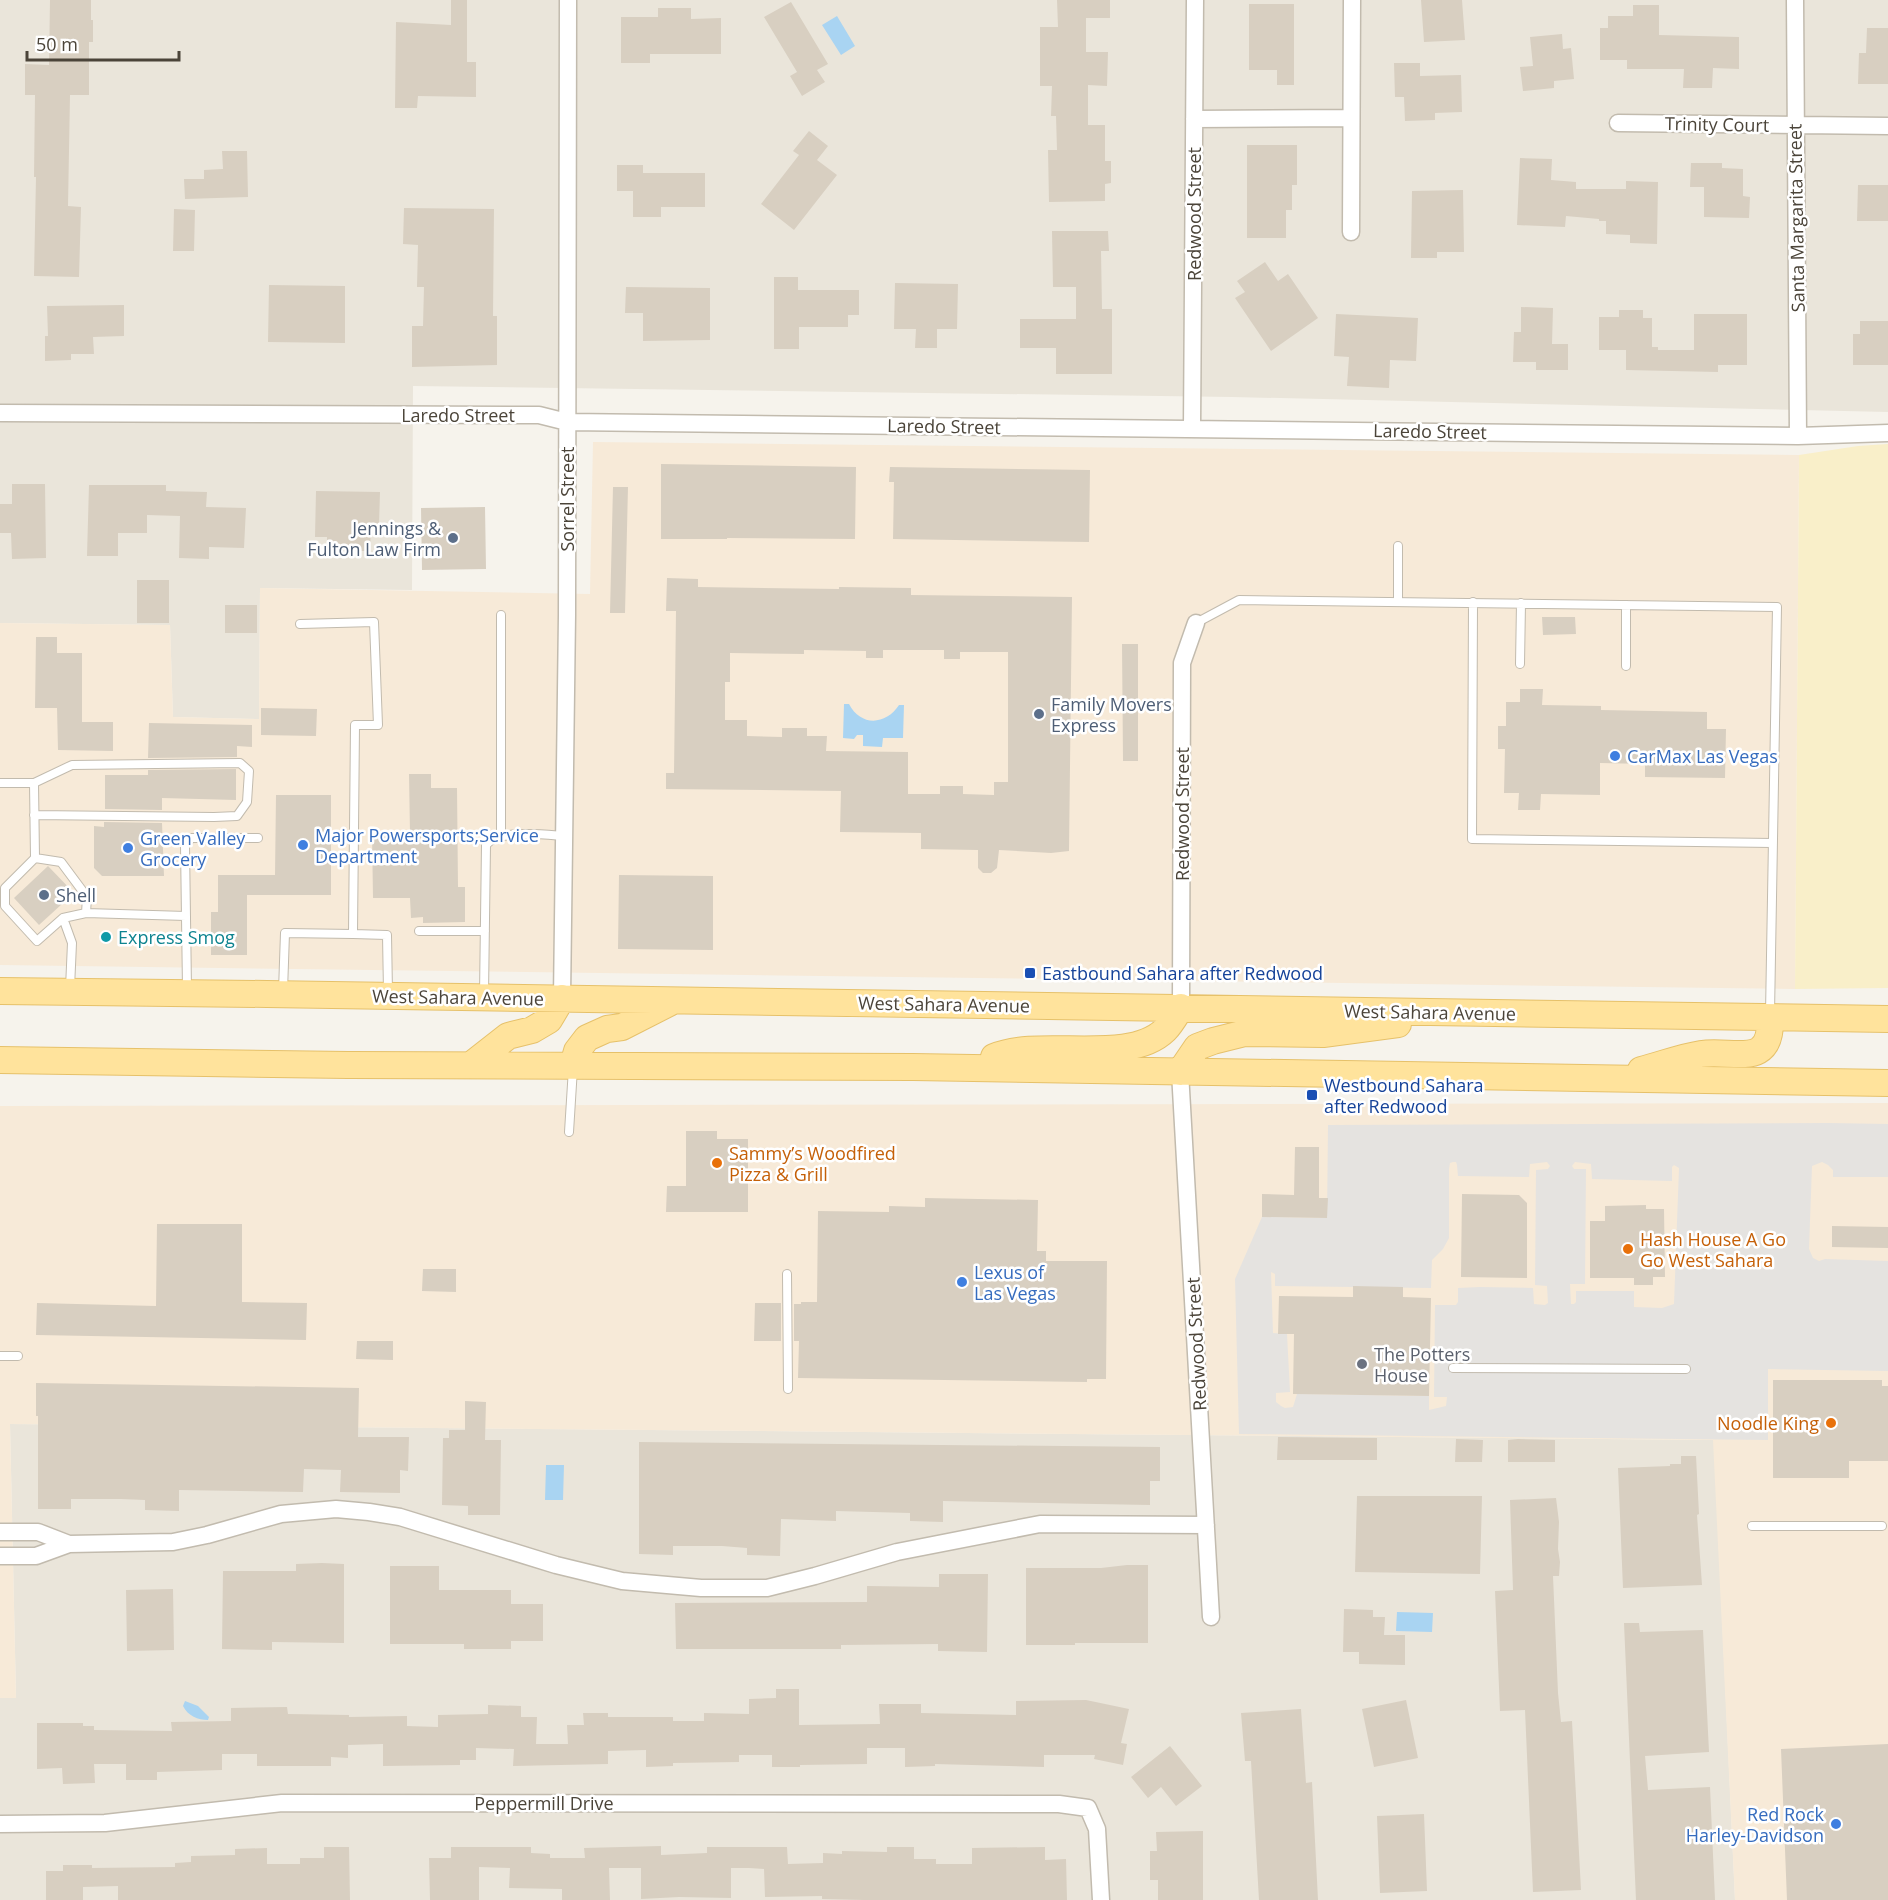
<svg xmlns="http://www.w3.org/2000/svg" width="1888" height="1900" viewBox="0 0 1888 1900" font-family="'Open Sans',sans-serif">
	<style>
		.residential { fill: #eae5da }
		.commercial { fill: #f7ead8 }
		.sand { fill: #f9efc9 }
		.parking { fill: #e5e3e0; fill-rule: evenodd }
		.water { fill: #a9d4f2 }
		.building { fill: #d8cfc1; fill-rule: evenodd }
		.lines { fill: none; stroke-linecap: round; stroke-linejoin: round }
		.service-casing { stroke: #c2bbae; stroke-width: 10 }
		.minor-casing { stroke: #c2bbae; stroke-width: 19 }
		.primary-casing { stroke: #e6c16a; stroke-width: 28 }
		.service { stroke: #fff; stroke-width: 8 }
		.minor { stroke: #fff; stroke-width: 16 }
		.primary { stroke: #ffe39c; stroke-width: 26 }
		.service-dot { fill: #5c6f8a; stroke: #fff; stroke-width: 2 }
		.shop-dot { fill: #3f7fe0; stroke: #fff; stroke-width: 2 }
		.culture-dot { fill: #0f9aa8; stroke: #fff; stroke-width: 2 }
		.transit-dot { fill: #1a4fb4; stroke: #fff; stroke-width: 2 }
		.food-dot { fill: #e8710a; stroke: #fff; stroke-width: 2 }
		.worship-dot { fill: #6b7280; stroke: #fff; stroke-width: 2 }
		.labels { text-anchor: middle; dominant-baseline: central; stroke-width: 5; stroke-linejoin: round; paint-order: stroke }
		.street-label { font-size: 18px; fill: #4b4439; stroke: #fff }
		.service-label { font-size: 18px; fill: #4e5e75; stroke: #fff; text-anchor: start }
		.shop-label { font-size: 18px; fill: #366cbe; stroke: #fff; text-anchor: start }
		.culture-label { font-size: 18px; fill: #0d838f; stroke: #fff; text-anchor: start }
		.transit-label { font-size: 18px; fill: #164399; stroke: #fff; text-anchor: start }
		.food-label { font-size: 18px; fill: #c56008; stroke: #fff; text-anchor: start }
		.worship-label { font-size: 18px; fill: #5b616d; stroke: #fff; text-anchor: start }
	</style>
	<rect width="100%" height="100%" fill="#f6f3ec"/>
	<path class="residential" d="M0,0H1888V412L1232,397L413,386L412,590L260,588L259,719L173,717L170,625L0,623Z
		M10,1424L1714,1440L1735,1900H0V1698L16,1697Z"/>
	<path class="commercial" d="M593,442L1799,455L1795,989L0,965V623L170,625L173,717L259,719L260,588L590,594Z
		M1888,1103V1900H1735L1713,1440L10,1424L16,1698H0V1106Z"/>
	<path class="sand" d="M1888,444V988L1795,989L1799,455L1858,446Z"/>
	<path class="parking" d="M1828,1123L1888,1124V1177H1833V1170L1828,1165L1822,1162L1812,1166L1809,1249L1813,1258L1819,1261L1825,1259L1888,1261V1371L1768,1369V1440L1239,1434L1235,1279L1262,1217L1327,1218L1328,1125ZM1453,1162H1456L1457,1165L1458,1176L1529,1177L1530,1164L1547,1162L1550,1166L1548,1169L1536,1170L1535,1285L1547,1286L1548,1303L1545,1305L1534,1304L1533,1288L1480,1287L1458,1288V1302L1456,1305H1435L1434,1397H1447L1446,1406L1429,1410V1396L1297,1394L1293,1407L1285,1408L1281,1406L1276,1402V1393L1290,1392L1287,1334L1273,1333L1271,1272L1275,1274V1286L1431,1288L1432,1260L1443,1249L1449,1238V1169L1450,1163ZM1575,1162L1591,1164L1592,1179L1672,1181V1167L1674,1165L1679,1168L1674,1304L1662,1308L1634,1307V1291H1576V1302L1574,1304H1571L1570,1284H1585L1586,1169H1574L1572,1166Z"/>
	<path class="water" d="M837,16L855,46L841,55L822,25Z
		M844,704H849C861,727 886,725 899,705H904L903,738H883L882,747L863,746V735H857L854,739L843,738Z
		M546,1465H564L563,1500H545Z
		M1397,1612L1433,1613L1432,1632L1396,1631Z
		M185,1701L198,1706L209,1717L208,1720C198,1720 188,1716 183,1706Z"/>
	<path class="building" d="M50,0H91V20H93V42H89V95H70L68,206L81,207L79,277L34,276L36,177H34L35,95H25V64L49,65Z
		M451,0H467V62H476V97L418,96L417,108H395L396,22L451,25Z
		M1057,0H1110V18H1086V52H1108L1107,86L1088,85V125H1105V161H1111V183L1105,184V201L1049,202L1048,150H1057L1056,116H1051L1052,86H1040V27H1058Z
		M1421,0H1462L1465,40L1424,42Z
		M791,2L828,64L817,70L825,82L802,96L790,76L797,72L764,17Z
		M1249,4H1294V85H1277V70H1249Z
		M1633,5H1659V35L1739,37V69L1713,68L1712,88H1683L1684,69H1627V60H1600V28H1608V16H1633Z
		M658,8H691V19L721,18V54H650V63H621V17H658Z
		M1867,28H1888V84H1858L1859,53H1866Z
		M1562,34L1563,49L1571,48L1574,79L1554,81V88L1523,91L1520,67L1533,66L1530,37Z
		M1394,63H1420V76L1461,75L1462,112L1435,113V120L1405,121L1404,97H1395Z
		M809,131L828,146L817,160L837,175L794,230L761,204L799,155L793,151Z
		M1247,145H1297V185H1292V210H1286V238H1247Z
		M222,151H247L248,197L185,199L184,179H204V170L223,169Z
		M1520,158L1552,159L1551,180L1576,182V189H1626V181L1658,182L1657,244L1630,243V235L1606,234V221H1599V219L1566,216L1565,227L1517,225Z
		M1691,163H1722V168L1743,169V196L1750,197L1749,218L1704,217V187H1690Z
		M617,165H643V173H705V207H661V217H633V191H617Z
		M1858,185H1888V221H1857Z
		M1463,190L1464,252H1437V258H1411L1412,191Z
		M404,208L494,209L493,316H497V365L412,367V326H423L424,287H417L418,245L403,244Z
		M174,209L195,210L194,251H173Z
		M1052,231H1108L1109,251H1101L1102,309H1112V374H1056V348H1020V319H1076V287H1053Z
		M1265,262L1278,281L1288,274L1318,318L1271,351L1235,298L1245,292L1237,281Z
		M774,277H798V290H859V315H848V327H799V349H774Z
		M895,283L958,284L957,329H937V348H915L916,329H894Z
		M269,285L345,286V343L268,342Z
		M626,287L710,288V340L643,341V313H625Z
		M124,305V336L93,337L94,354H71V360L45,361V336H48L47,306Z
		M1521,307L1553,308L1552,344H1568V370H1536V362H1513L1514,332H1521Z
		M1619,310H1643V318H1652V347H1658V350H1694V314H1747V365H1718V372L1626,370V350H1599V317H1619Z
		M1336,314L1418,318L1416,361L1390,360L1389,388L1347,386L1349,357L1334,356Z
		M1860,321H1888V365H1853V334H1860Z
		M661,464L856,467L855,539L727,538V539H661Z
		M890,467L1090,470L1089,542L893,539L894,482H889Z
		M12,484H45L46,558L12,559L11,533H0V504H12Z
		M89,485H166V491L207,492L206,507L246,508L244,548L209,547V559L179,558L180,516L147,515V533H118V556H87Z
		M613,487H628L625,613H610Z
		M316,491L380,492L379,525H371L370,551H327V537H315Z
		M485,507L486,569L422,570L421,508Z
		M667,578L698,579V587L839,589V587L911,588V595L1072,597L1069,851L1051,853L999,850L997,868L991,873H983L978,868V850L921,849V833L840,832L841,791L666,789V773H674L676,611H666ZM804,650L866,651V658H883V650H944V659H960V652H1008V782H994V795L963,794V786H940V794H908V752L826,751L827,736H807V728H782V737L747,736V720H725V682H730V653L804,654Z
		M137,580H169V623H137Z
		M225,605H257V633H225Z
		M1542,617H1575L1576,634L1543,635Z
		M36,637H57V653H82V722H113V751L58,750L57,708H35Z
		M1122,644H1138V761H1123Z
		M1520,689H1543L1542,705L1601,706V710L1707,712V729H1726L1725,778L1645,777V764L1600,763V795L1541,794L1540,810H1518L1519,793H1504L1505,749H1498V726H1506V702H1520Z
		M261,708L317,709L316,736L261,735Z
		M149,723L252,725V747L237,746V757L148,758Z
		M236,769V800L162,798V810L105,809V775H148V770Z
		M409,774H431V788H457L458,887H465V922L423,923V917L411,918L410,898H373L372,833H410Z
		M276,795H331V895H247V955H211V912H218V875H275Z
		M104,822L162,823L164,876H102L94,868V826L104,827Z
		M48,866L74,893L39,925L14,898Z
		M619,875L713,876V950L618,949Z
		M686,1131H717V1139H748V1212H666L667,1186H686Z
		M1295,1147H1319V1198H1328L1327,1218L1262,1217V1194L1294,1195Z
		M1462,1194L1519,1195L1527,1203V1278L1461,1277Z
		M925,1198L1038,1200L1037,1251H1046V1261H1107L1106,1379H1087V1382L798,1378L799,1341H794V1304H801V1302H817L818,1211L889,1212V1206L925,1207Z
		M1646,1205V1209H1664L1665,1277H1653V1285H1634V1278H1590V1221H1605V1206Z
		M157,1224H242V1302L307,1303L306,1340L36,1335L37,1303L156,1306Z
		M1832,1226L1888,1227V1248L1832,1247Z
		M423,1269H456V1292L422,1291Z
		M1353,1286L1403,1287V1297L1431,1298L1429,1396L1293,1394L1294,1334H1278L1279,1296L1353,1297Z
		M755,1303H781V1341H754Z
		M357,1341H393V1360L356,1359Z
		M1773,1380H1882V1386H1888V1461H1849V1478H1773Z
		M36,1383L359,1388L358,1437H409L408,1471L400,1470V1493L340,1492L341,1470L304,1469L303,1492L179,1490V1511L145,1510V1500L121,1499H71V1509H38V1416H36Z
		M465,1401L486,1402L485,1440H501L500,1515H468V1506L442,1505L443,1438H449V1430H465Z
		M1278,1437L1377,1438V1460H1277Z
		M1456,1439L1483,1440L1482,1462H1455Z
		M1518,1439L1555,1440V1462H1508V1440Z
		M639,1442L1160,1447V1481H1150V1505L943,1501V1522L910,1521V1513L836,1511V1521L781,1519L780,1556L747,1555V1548L722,1546H673V1555L639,1554Z
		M1681,1456H1696L1699,1514L1697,1515L1702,1585L1623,1588L1618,1468L1670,1466V1464H1681Z
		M1357,1496H1482L1480,1574L1355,1572Z
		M1556,1498L1559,1522L1558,1549L1560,1562L1559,1576H1553L1558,1693L1561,1722L1572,1721L1581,1890L1533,1892L1525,1710L1500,1711L1495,1591L1513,1590L1510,1500Z
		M322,1563L344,1564V1643L272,1642V1650L222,1649L223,1571H296V1564Z
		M1127,1565H1148V1643H1075V1645H1026V1568H1101Z
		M390,1566H439V1590H511V1604H543V1641H511V1649H464V1644H390Z
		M939,1574H988L987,1652L938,1651V1644L841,1645V1649H676L675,1603L867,1602V1586L939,1587Z
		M173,1589L174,1650L127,1651L126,1590Z
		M1344,1609L1373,1610V1617H1385L1384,1635H1405V1665L1359,1664V1652H1343Z
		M1624,1623H1639L1640,1632L1703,1630L1709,1752L1645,1756L1648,1790L1710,1787L1715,1900H1636Z
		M776,1689H799V1725L880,1724L879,1704H921V1713L1016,1715V1701L1086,1700L1129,1709L1121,1743L1127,1744L1123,1765L1094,1759L1095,1755H1044V1767L935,1764V1766L905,1767V1748H867V1764L800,1765V1767H772V1755H739V1762L673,1763V1766L646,1767V1750L608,1751V1764L513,1766L514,1749L476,1748V1760H460V1765L383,1766V1744L348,1745V1758L331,1757V1766H257V1754H222V1770L157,1772V1780H126V1764H94L95,1783L63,1784L62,1768L37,1769V1723H83V1726H94V1730L172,1731L171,1722L231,1721V1708L287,1707L288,1714L349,1715V1717L407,1716V1726L438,1727V1715L488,1714V1705L521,1706V1717H537L536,1744H568L567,1725H584L583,1713H608V1717H673V1721H704V1713L749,1714V1699L776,1698Z
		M1406,1700L1418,1758L1374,1767L1362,1709Z
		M1301,1709L1306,1783L1312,1782L1318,1900H1259L1251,1761H1245L1241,1713Z
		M1888,1744V1900H1787L1781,1749Z
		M1170,1746L1202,1786L1176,1806L1161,1787L1148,1798L1131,1777Z
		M1424,1814L1427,1891L1380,1893L1377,1816Z
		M1203,1831V1900H1158V1880H1150V1851H1157L1156,1832Z
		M661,1846V1855L707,1853V1847H787L788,1864L823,1863V1853L842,1854V1851L887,1852V1847H914V1859H936V1864H972V1848L1045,1847V1860L1066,1859L1067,1900H864L822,1899V1896L765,1897L764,1869L749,1868H731V1898L679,1897L641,1899V1868H609L610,1900H562V1889L509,1888L510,1868L479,1867V1900H430L429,1858H451V1847H531V1853L550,1854V1858H585L584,1848Z
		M324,1847H349L350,1900H118V1886L83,1887V1900H46V1871H63V1865H92V1868L175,1867V1863L191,1862V1856L235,1855V1849L267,1848V1864H300V1858H324Z"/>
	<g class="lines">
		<defs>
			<path id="service" d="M1398,546V601
				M1473,602L1472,839L1773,843
				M1626,605V666
				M501,615V836
				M1196,623L1239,600L1777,607L1770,1014
				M300,624L374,622L378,725H355L353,934L387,935L388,992
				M1520,664L1521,603
				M0,783H34L72,765L240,763L249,771L247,802L237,816L214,817L34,815
				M34,783L35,858L5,888V906L37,941L63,918L86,913L87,897L61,862L35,858
				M86,913L186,916
				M63,918L72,943L70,988
				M419,931H485
				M187,989L185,846L191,838H258
				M283,991L285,933L353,934
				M484,994L486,845C497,829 547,835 565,836
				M569,1132L573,1068
				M787,1274L788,1389
				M0,1356H18
				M1453,1368L1686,1369
				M1752,1526H1882"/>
			<path id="minor" d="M1795,0L1798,436
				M1194,119L1351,118
				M1618,123L1888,126
				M1351,232L1352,0
				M0,413L539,415L567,422L1798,436L1888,433
				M1192,429L1195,0
				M562,998L567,615L568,0
				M1181,1007L1182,663L1196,623
				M1180,1072L1211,1617
				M0,1532H38L69,1544
				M0,1556H36L69,1544L173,1542L207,1535L281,1514L336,1509L369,1512L400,1517L556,1565L622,1581L701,1588H767L815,1576L897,1552L1040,1524L1206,1525
				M0,1824L105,1823L282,1803L1059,1804L1088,1808L1097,1829L1101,1900"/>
			<path id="primary" d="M0,991L267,994L1888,1019
				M994,1057C1041,1037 1128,1066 1165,1030C1171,1024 1176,1015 1181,1007
				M0,1060L348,1065L913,1067L1888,1083
				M471,1065L508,1036L532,1030L549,1020L562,998
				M573,1065L577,1051L587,1038L607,1029L622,1027L671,1002
				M1641,1070C1661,1065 1681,1057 1701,1054C1734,1049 1772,1070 1770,1018
				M1180,1072L1197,1047L1213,1041L1245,1033L1323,1034L1398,1024"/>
		</defs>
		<use href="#service" class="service-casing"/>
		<use href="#minor" class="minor-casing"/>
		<use href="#primary" class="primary-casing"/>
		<use href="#service" class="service"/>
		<use href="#minor" class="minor"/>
		<use href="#primary" class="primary"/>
	</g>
	<g class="service-dot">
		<circle cx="453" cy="538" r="6"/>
		<circle cx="1039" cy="714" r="6"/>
		<circle cx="44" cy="895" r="6"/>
	</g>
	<g class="shop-dot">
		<circle cx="1615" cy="756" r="6"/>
		<circle cx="303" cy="845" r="6"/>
		<circle cx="128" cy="848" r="6"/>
		<circle cx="962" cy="1282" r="6"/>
		<circle cx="1836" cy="1824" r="6"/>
	</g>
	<circle class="culture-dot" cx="106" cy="937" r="6"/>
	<g class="transit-dot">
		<rect x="1024" y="967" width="12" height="12" rx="3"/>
		<rect x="1306" y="1089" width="12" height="12" rx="3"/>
	</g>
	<g class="food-dot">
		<circle cx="717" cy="1163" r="6"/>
		<circle cx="1628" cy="1249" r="6"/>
		<circle cx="1831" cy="1423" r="6"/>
	</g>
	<circle class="worship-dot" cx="1362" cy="1364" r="6"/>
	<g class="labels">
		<g class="street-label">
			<text transform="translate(1717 124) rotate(1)">Trinity Court</text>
			<text transform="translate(1194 214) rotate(-90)">Redwood Street</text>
			<text transform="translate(1796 218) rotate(-91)">Santa Margarita Street</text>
			<text x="458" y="415">Laredo Street</text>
			<text transform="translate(944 426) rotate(1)">Laredo Street</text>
			<text transform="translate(1430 431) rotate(1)">Laredo Street</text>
			<text transform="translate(567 499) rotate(-90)">Sorrel Street</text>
			<text transform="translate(1182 814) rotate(-90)">Redwood Street</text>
			<text transform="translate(458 997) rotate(1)">West Sahara Avenue</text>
			<text transform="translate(944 1004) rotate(1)">West Sahara Avenue</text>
			<text transform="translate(1430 1012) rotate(1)">West Sahara Avenue</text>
			<text transform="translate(1196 1344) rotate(-93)">Redwood Street</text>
			<text x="544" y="1803">Peppermill Drive</text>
		</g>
		<g class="service-label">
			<text x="441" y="528" text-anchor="end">Jennings &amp;<tspan x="441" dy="21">Fulton Law Firm</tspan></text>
			<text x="1051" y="704">Family Movers<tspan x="1051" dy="21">Express</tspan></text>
			<text x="56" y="895">Shell</text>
		</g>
		<g class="shop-label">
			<text x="1627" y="756">CarMax Las Vegas</text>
			<text x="315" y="835">Major Powersports;Service<tspan x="315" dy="21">Department</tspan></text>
			<text x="140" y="838">Green Valley<tspan x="140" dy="21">Grocery</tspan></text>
			<text x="974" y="1272">Lexus of<tspan x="974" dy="21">Las Vegas</tspan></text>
			<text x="1824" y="1814" text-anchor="end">Red Rock<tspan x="1824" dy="21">Harley-Davidson</tspan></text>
		</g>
		<g class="culture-label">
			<text x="118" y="937">Express Smog</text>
		</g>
		<g class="transit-label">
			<text x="1042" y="973">Eastbound Sahara after Redwood</text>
			<text x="1324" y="1085">Westbound Sahara<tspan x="1324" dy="21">after Redwood</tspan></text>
		</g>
		<g class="food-label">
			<text x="729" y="1153">Sammy’s Woodfired<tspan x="729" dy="21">Pizza &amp; Grill</tspan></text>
			<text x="1640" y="1239">Hash House A Go<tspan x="1640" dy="21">Go West Sahara</tspan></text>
			<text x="1819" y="1423" text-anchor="end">Noodle King</text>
		</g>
		<g class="worship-label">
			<text x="1374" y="1354">The Potters<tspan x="1374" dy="21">House</tspan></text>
		</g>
	</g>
	<path d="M27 51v9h152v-9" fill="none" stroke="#4b4439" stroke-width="3"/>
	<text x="36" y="51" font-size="18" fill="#4b4439" stroke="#ffffff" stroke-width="4.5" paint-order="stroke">50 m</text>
</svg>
